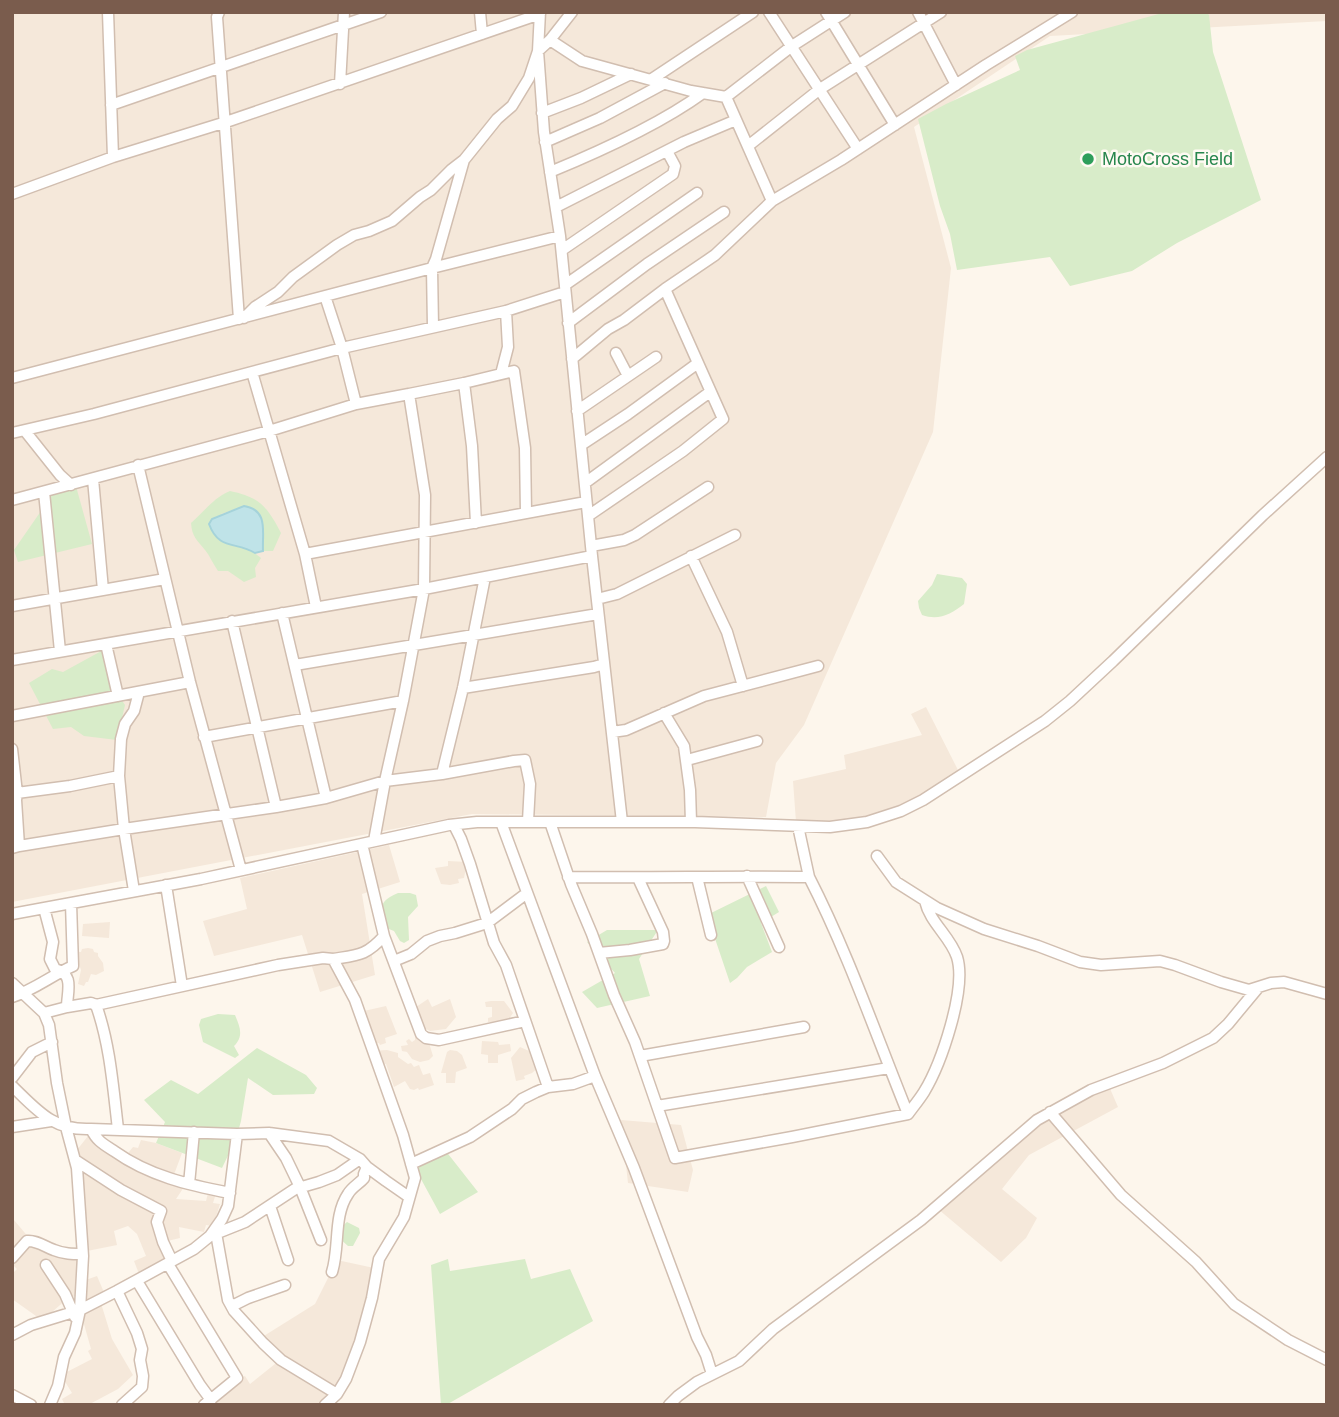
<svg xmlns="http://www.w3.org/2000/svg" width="1339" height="1417" viewBox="0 0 1339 1417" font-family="Arial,sans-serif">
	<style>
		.residential { fill: #f5e8da }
		.green { fill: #d8ecc9 }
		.water { fill: #bfe3e8; stroke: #a5d3da; stroke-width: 2 }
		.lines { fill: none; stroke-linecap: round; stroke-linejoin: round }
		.minor-casing { stroke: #d1beb0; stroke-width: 13 }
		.minor { stroke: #fff; stroke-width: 10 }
		.leisure-dot { fill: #2e9e5b; stroke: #fffaf3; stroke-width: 2.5 }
		.labels { text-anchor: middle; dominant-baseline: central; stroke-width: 5; stroke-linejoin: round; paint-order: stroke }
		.leisure-label { font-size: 18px; fill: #27864d; stroke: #fffaf3; text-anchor: start }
	</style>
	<rect width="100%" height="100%" fill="#fdf6ec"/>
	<path class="residential" d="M12,12H1327V21L1050,36L914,127L951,268L933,432L804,725L776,763L766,817L472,814L12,902Z
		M926,707L959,772L917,798L875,815L825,823L796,822L793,781L846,769L844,755L922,735L911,714Z
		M389,845L400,882L362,894L375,975L320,992L302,935L214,956L203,921L247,909L240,878Z
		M448,861L467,862L464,878L458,879L459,883L450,885L441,884L435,868L448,866Z
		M110,922L109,938L82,936L83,924Z
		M88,948L93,949L94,952L98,953V956L103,963L104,971L96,975L91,974L88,982H86L84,986L78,984L81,970L75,952H81L82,949Z
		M428,999L432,1007L450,999L456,1017L446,1029L430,1031L422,1027L416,1007Z
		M491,1001H504L513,1013L507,1022H488V1018L492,1017V1007H486L485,1002Z
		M386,1006L397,1034L385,1038L386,1043L380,1045L379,1043L373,1044L355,1013Z
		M415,1036H420L429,1043L433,1056L429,1060L420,1062L412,1059L407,1052L402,1051L401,1046L408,1045L406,1041L409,1039L412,1042L415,1040Z
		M482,1041L498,1042L499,1045L510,1044L511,1051L498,1055V1063H488V1055L481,1054Z
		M520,1047L529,1051L535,1058L539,1067L532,1073L524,1076L525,1079L516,1081L511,1058Z
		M387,1050L398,1053V1057L408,1064L411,1063L414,1067L419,1065L423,1075L430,1073L434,1085L419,1090L418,1088L414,1090L410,1089L405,1081L394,1087L386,1064L376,1062L370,1051Z
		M450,1050L457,1051L462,1055L467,1068L456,1072L455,1083H446V1073H441L447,1052Z
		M1108,1084L1118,1107L1029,1155L1002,1189L1037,1218L1026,1238L1001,1262L938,1209L1035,1121Z
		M621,1120L681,1125L693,1170L688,1192L628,1183Z
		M88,1136L124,1158L133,1147L138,1148L141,1140L156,1143L182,1153L172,1180L186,1184L176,1199L206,1201L209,1189L217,1190L213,1203L220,1204L213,1226L206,1225L204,1232L179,1227L180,1238L163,1242L172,1261L141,1279L134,1261L146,1256L137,1234L128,1226L114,1231L117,1245L82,1252L83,1281L97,1276L106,1297L100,1300L112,1339L133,1375L118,1389L88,1405H65L62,1399L72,1393L61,1375L92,1359L88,1351L91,1349L80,1310L81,1294L67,1299L44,1319L36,1316L12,1299V1274L17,1269L12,1264V1222L14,1220L30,1239L60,1252H82L73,1155Z
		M337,1260L374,1268L354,1351L344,1377L328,1405H201L225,1386L245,1376L250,1384L280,1360L259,1339L315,1304Z"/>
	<path class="green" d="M1166,12H1206L1209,15L1213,52L1261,200L1177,243L1132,271L1070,286L1050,257L957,270L950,234L940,206L918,119L946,104L1020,70L1015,56L1027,50Z
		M74,479L92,544L18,562L14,550L59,485Z
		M230,491C259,497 267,506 281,533L273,551H263L261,527L263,521L250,507L244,506L221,514L234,546L248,548L261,558L255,568L256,577L244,582L228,571H218C213,564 210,556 205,550C197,540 192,537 191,523C204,512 213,498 230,491Z
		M937,574L962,578L967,584L964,604C951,614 939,621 922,615L919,608L918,601L932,585Z
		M105,649L111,669L110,683L125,705L117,740L84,736L71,727L53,729L29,683L52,669L63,672Z
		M766,886L779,912L761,923L772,952L747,967L737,978L730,983L707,915Z
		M398,893H410L416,895L418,906L408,917L409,940L404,943L400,941L394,931L384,927C380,909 378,901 398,893Z
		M607,930H658L639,959L650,996L597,1008L582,992L615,973L587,942Z
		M218,1014L235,1015C240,1027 244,1036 234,1046L239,1055L235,1058L203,1042L199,1025L201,1019Z
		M257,1048L306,1075L317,1088L314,1094L273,1095L248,1078L241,1121L236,1139L222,1168L156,1143L165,1122L144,1100L171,1080L198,1094Z
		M445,1150L478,1192L440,1214L415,1168Z
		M347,1222L359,1228L360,1233L353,1246H348L339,1238L340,1228Z
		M448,1259L450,1271L525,1259L531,1279L570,1269L593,1321L446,1405H441L431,1265Z"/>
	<path class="water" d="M244,506C269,510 262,532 263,551L255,553C236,541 219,551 209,524L212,519Z"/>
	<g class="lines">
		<defs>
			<path id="minor" d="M108,12L113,157
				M219,12L217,17L239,319
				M480,12L482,34
				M540,12L538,51L544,132L560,236L592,556L622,822
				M769,12L858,149
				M826,12L895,125
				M918,12L956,85
				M550,40L582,61L691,91L726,97L772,201
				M652,79L753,12
				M340,84L344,12
				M726,97L792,46L845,12
				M111,105L381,12
				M542,113L581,98L631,74
				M545,142L600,118L665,83
				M748,146L820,89L941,12
				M550,172C601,151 659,125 703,93
				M12,194L113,157L226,122L540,14
				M556,207L684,142L736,120
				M562,250L673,174L675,166L667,151
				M565,285L697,193
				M325,296L342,348L356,404
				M244,318L255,307L278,292L293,277L337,245L354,235L369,231L392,221L420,197L431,190L451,170L464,160L497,119L512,106L529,78L538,51L550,40L572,12
				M568,323L647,264L724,212
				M433,327L432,268L560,236
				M616,353L628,376
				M572,359L608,329L624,320L665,289L715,255L772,201L841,160L986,65L1072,12
				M252,372L305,554L316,607
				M501,374L508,347L506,311L565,292
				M12,378L432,268L436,259L464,160
				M464,383L472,446L476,523
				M409,394L464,383L514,371L525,448L526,513
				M577,411L656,357
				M25,431L60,475L71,485
				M12,433L94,414L342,348L506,311
				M581,445L628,414L698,363
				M138,465L190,682L241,870
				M93,479L103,590
				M585,483L710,392
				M44,492L60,651
				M12,500L269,431L356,404L409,394L425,495L424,589L403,701L385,781L374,841
				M588,516L683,451L723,419L665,289
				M591,546L624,540L635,535L708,487
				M305,554L586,502
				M691,556L727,632L743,686
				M597,599L617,594L735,535
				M12,606L165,579
				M282,613L326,798
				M232,621L276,807
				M106,644L118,696
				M12,660L424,589L592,556
				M295,665L598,614
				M463,688L594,667L604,664
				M664,713L684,746L690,790L691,822
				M12,716L190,682
				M612,732L626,730L704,696L818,666
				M204,737L403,701
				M12,749L17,793
				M687,760L757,741
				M442,774L463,688L485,577
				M119,776L124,829L134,891
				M501,822L595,1076L634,1168L697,1337L706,1355L712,1374
				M550,822L571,884L592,934L614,995L635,1042L675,1158L792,1137L908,1114C913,1107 919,1100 924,1092C941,1064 967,989 957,957C950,936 930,923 925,901
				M454,825L461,839L470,864L494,943L506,965L548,1087
				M19,846L124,829L276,807L326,798L385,781L442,774L514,761L525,760L530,784L528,821
				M12,848L19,846L16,800L17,793L70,786L119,776L121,739L125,724L134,711L139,692
				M877,856L896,882L937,908L984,929L1038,946L1080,962L1101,965L1160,961L1175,965L1221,982L1249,990L1271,983L1284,982L1327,994
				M747,876L779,947
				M568,877C649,878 729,876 809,877L798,826
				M697,877L711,935
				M809,877C848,953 876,1035 908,1114
				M166,885L182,986
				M44,908L53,942L50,959L55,969C75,974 67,992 67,1007L44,1013L49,1025L57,1083L66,1127L77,1168L83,1256L80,1310L75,1333L64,1357L58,1386L50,1405
				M12,914L201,879L449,825L477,822H695L830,827L867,822L901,811L923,800L1045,721L1070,701L1113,661L1263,515L1327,457
				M384,936L421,1034L426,1038L439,1040L525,1021
				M599,953L630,950L663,944L664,941L663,932L638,878
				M394,961L411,954L427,941L440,936L455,933L487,923L527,893
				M12,983L44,1013
				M12,997C34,990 52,975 73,966L71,903
				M96,1005L278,965L323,958L333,959
				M67,1007L91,1003L96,1005C110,1044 113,1087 118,1129
				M640,1056L804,1027
				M12,1078L32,1052L52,1042
				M12,1086C37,1110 53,1131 91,1129C97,1141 103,1144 114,1151C149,1176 189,1185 230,1193
				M657,1106L889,1068
				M1050,1112L1121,1195L1196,1262L1234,1304L1288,1340L1327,1360
				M12,1127L51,1121
				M91,1129L237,1134L269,1133L329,1141L360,1159L367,1167L386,1181L409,1197
				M269,1133L286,1158L300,1187L321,1240
				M75,1160L121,1190L161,1211L157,1222L163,1242L172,1261
				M411,1164L470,1137L512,1109L522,1099L536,1092L548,1087L573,1084L595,1076
				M189,1184L194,1132
				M270,1206L288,1260
				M216,1233L228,1300L234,1311L263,1343L281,1360L337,1394
				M210,1236L222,1219L228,1206L237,1134
				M12,1258L27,1241C37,1240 45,1247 54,1250C64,1254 72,1254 82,1254
				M168,1264L237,1378L204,1405
				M46,1265L65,1294L75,1317
				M332,1272C340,1247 333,1216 348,1194C352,1187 359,1184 364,1178V1174L367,1167
				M137,1281L200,1385L211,1400
				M117,1291L137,1333L142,1349L140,1360L143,1376L142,1387L122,1405
				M232,1306L248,1298L285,1285
				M12,1335L31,1325L80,1310L117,1291L194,1249L210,1236L245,1222L295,1189L319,1182L337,1175L360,1159
				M12,1395L31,1405
				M325,1405L337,1394L346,1379L360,1342L372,1298L379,1259L404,1217L415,1178L403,1135L355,1000L333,959C358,955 366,956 384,936L362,844
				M669,1405L678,1396L697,1382L739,1361L773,1329L921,1220L1037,1120L1091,1090L1163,1063L1213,1038L1228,1024L1257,989"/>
		</defs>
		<use href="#minor" class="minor-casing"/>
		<use href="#minor" class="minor"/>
	</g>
	<circle class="leisure-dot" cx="1088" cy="159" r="7"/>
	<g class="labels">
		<g class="leisure-label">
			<text x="1102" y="159">MotoCross Field</text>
		</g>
	</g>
	<rect width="1339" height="1417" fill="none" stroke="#7a5c4d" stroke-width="28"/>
</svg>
